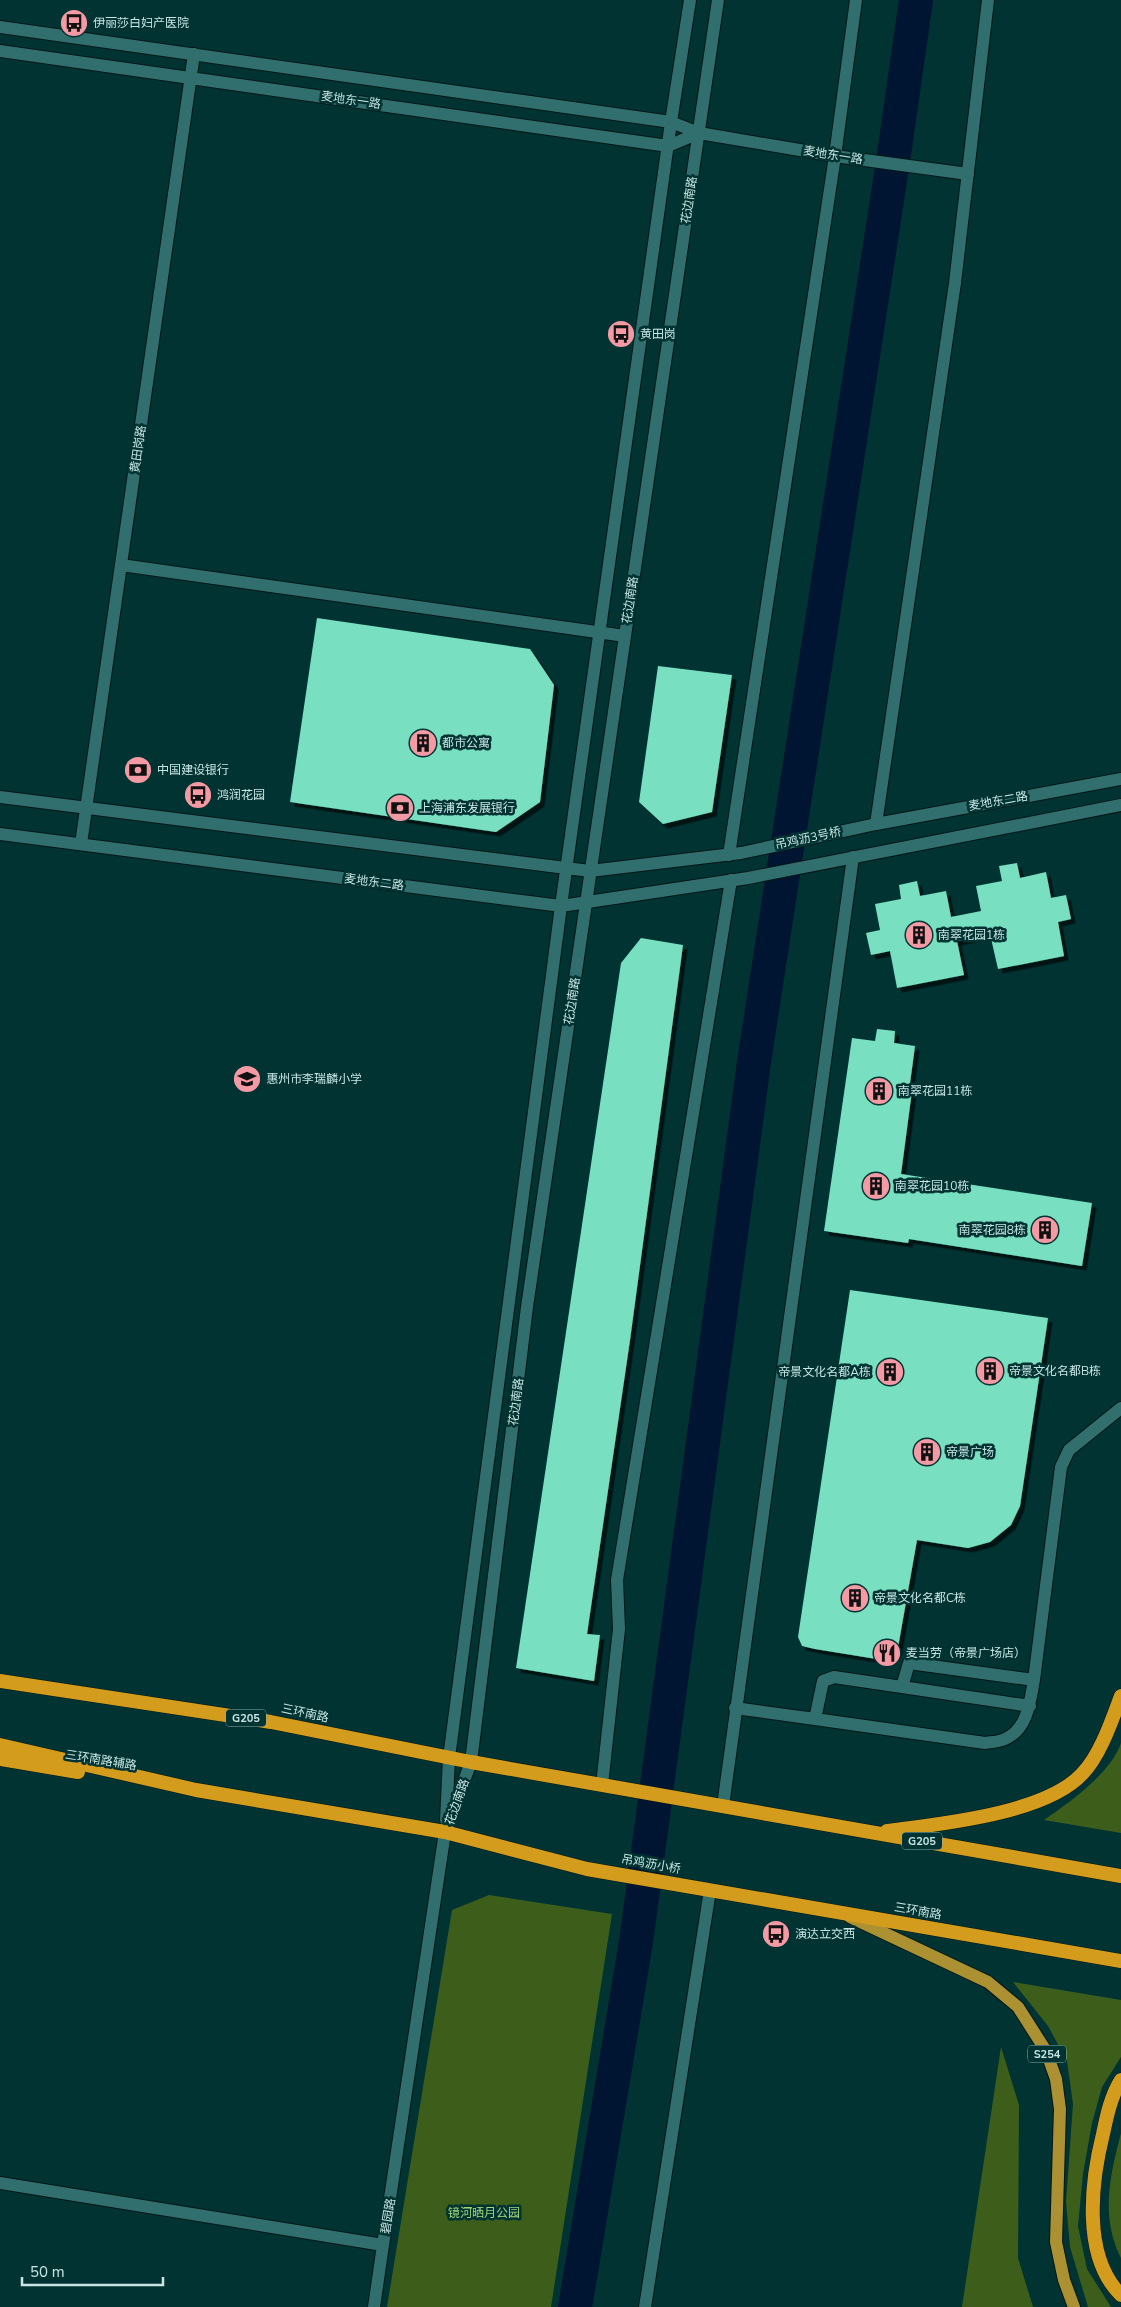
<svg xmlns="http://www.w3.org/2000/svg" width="1121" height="2307" viewBox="0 0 1121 2307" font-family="'Nunito Sans','Noto Sans SC',sans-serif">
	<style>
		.green { fill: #3d5e1b }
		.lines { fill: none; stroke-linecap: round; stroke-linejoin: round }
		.river { stroke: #001531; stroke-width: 34 }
		.building { fill: #78e0c1; filter: url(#shadow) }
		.minor-casing { stroke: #041717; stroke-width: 14 }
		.tertiary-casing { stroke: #041717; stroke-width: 14 }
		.primary-casing { stroke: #041717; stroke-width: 14 }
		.trunk-casing { stroke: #041717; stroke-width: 15 }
		.minor { stroke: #306f6d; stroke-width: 12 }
		.tertiary { stroke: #306f6d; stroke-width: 12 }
		.primary { stroke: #ab9131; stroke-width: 12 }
		.trunk { stroke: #d49c1d; stroke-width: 14 }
		.labels { text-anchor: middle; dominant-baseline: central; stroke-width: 5; stroke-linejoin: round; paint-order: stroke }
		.shield { fill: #003332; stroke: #8bb0ae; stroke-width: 1 }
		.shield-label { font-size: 11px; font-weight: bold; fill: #c7e5e3 }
		.poi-label { font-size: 12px; fill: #c7e5e3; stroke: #003332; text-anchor: start }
		.street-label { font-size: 12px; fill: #c7e5e3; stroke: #003332 }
		.park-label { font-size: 12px; fill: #a2d676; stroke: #003332 }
	</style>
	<defs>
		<filter id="shadow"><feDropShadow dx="4.5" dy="4.5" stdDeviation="0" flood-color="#0009"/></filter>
	</defs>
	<rect width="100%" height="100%" fill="#003332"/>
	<path class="green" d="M1121,1743V1833L1044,1820C1070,1802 1111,1773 1121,1743Z
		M489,1895L612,1914L551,2307H387L452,1910Z
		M1013,1982L1121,2000V2057L1102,2087L1092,2123L1083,2174L1078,2226L1087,2269L1111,2307H1088L1070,2247L1066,2202L1073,2104L1067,2061L1048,2026Z
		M1001,2047L1019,2105L1018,2258L1033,2307H962Z
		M1121,2133V2258C1100,2216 1110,2176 1121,2133Z"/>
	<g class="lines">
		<path class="river" d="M575,2307L636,1942L754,1062L893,161L916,0"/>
	</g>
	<path class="building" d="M317,618L530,649L554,685L540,802L496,832L290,802Z
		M658,666L732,675L712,812L663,824L639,802Z
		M1017,863L1020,878L1046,872L1051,898L1066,895L1071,919L1058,922L1064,956L998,969L990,934L957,941L964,975L897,988L890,951L871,955L866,933L880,930L875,904L901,899L899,885L917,881L920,896L946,891L951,917L981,911L976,886L1002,881L999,866Z
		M641,938L683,945L630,1340L587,1634L600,1635L594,1681L516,1668L621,963Z
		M877,1029L895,1031L894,1043L915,1046L910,1083H913L901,1174L1092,1203L1082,1266L909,1239L908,1243L824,1231L852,1038L875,1041Z
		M850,1290L1048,1318L1020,1506L1011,1525L990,1542L968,1548L917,1540L897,1653L889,1661L815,1649L802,1646L798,1637Z"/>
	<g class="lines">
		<defs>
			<path id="minor" d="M121,565L625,636
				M876,824L955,283L988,0
				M81,844L194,54
				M729,855L835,156L856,0
				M902,1687L1030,1706
				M735,1708L815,1719L823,1681L834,1677L902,1687L909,1663L1034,1680L1061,1467L1069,1450L1121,1408
				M815,1719L985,1743C991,1742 999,1742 1005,1739C1028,1729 1030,1701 1034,1680
				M602,1785L619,1629L617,1580L731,880
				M723,1806L853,857
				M0,2183L383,2245L445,1832
				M374,2307L383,2245"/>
			<path id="tertiary" d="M0,27L671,122L699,133L835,156L968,174
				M0,51L668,146L699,133
				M0,797L590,871L741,853L876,824L1121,779
				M0,834L561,906L748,878L1121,805
				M446,1820L449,1758L561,906L671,122L690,0
				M445,1832L471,1762L527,1307L718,0
				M645,2307L710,1890"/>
			<path id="primary" d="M850,1917L988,1982L1018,2007L1046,2051L1056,2079L1060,2109L1056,2242L1064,2280L1074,2307"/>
			<path id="trunk" d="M0,1681L271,1722L471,1762L1121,1876
				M0,1745L196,1790L445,1832L587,1869L1121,1961
				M0,1759L78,1772
				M887,1831C939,1824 1045,1814 1082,1774C1100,1756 1112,1720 1121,1696
				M1121,2080C1111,2096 1107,2115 1103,2134C1091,2182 1082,2257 1121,2295"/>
		</defs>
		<use href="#minor" class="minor-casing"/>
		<use href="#tertiary" class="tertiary-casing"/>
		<use href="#primary" class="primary-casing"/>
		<use href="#trunk" class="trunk-casing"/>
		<use href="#minor" class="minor"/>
		<use href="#tertiary" class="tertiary"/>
		<use href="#primary" class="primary"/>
		<use href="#trunk" class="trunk"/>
	</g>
	<defs>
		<symbol id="bus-disc" viewBox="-11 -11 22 22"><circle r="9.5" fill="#f49aa5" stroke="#003332"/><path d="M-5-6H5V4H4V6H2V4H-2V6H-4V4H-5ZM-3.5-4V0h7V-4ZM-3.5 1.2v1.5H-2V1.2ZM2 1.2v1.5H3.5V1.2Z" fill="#111"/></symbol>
		<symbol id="building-disc" viewBox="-11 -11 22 22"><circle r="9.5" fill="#f49aa5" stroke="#003332"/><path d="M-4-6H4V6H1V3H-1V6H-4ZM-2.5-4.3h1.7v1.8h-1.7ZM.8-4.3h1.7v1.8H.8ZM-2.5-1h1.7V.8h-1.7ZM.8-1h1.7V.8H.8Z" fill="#111"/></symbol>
		<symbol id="bank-disc" viewBox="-11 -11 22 22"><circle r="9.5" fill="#f49aa5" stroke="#003332"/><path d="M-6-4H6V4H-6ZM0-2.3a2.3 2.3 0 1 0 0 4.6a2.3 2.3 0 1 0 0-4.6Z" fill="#111"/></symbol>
		<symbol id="school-disc" viewBox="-11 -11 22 22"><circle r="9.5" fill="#f49aa5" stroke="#003332"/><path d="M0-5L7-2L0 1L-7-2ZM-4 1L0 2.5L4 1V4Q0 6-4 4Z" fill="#111"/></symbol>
		<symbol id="restaurant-disc" viewBox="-11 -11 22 22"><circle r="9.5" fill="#f49aa5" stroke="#003332"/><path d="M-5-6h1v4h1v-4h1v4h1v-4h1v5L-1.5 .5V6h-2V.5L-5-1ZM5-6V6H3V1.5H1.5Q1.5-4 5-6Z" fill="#111"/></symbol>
	</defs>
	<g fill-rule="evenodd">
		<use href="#bus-disc" x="58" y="7" width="32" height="32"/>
		<use href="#bus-disc" x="605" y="318" width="32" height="32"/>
		<use href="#building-disc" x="407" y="727" width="32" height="32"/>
		<use href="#bank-disc" x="122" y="754" width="32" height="32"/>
		<use href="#bus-disc" x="182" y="779" width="32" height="32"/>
		<use href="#bank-disc" x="384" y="792" width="32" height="32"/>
		<use href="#building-disc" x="903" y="919" width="32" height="32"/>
		<use href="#school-disc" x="231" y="1063" width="32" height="32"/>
		<use href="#building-disc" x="863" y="1075" width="32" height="32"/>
		<use href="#building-disc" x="860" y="1170" width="32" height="32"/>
		<use href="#building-disc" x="1029" y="1214" width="32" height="32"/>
		<use href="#building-disc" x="974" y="1355" width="32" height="32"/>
		<use href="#building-disc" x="874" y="1356" width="32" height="32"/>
		<use href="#building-disc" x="911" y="1436" width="32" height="32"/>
		<use href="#building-disc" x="839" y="1582" width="32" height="32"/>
		<use href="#restaurant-disc" x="871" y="1637" width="32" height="32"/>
		<use href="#bus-disc" x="760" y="1918" width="32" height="32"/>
	</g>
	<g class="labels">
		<g class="shield">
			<rect x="226" y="1709.5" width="40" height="17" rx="4"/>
			<rect x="902" y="1832.5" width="40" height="17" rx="4"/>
			<rect x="1028" y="2045.5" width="38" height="17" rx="4"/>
		</g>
		<g class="shield-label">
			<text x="246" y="1718">G205</text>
			<text x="922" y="1841">G205</text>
			<text x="1047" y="2054">S254</text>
		</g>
		<g class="poi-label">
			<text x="93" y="23">伊丽莎白妇产医院</text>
			<text x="640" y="334">黄田岗</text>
			<text x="442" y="743">都市公寓</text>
			<text x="157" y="770">中国建设银行</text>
			<text x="217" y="795">鸿润花园</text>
			<text x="419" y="808">上海浦东发展银行</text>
			<text x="938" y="935">南翠花园1栋</text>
			<text x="266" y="1079">惠州市李瑞麟小学</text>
			<text x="898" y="1091">南翠花园11栋</text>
			<text x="895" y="1186">南翠花园10栋</text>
			<text x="1026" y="1230" text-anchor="end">南翠花园8栋</text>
			<text x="1009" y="1371">帝景文化名都B栋</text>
			<text x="871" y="1372" text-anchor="end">帝景文化名都A栋</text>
			<text x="946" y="1452">帝景广场</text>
			<text x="874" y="1598">帝景文化名都C栋</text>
			<text x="906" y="1653">麦当劳（帝景广场店）</text>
			<text x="795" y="1934">演达立交西</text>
		</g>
		<g class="street-label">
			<text transform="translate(351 100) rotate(8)">麦地东一路</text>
			<text transform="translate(833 155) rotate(9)">麦地东一路</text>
			<text transform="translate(689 200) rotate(-82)">花边南路</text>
			<text transform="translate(138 449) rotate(-82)">黄田岗路</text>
			<text transform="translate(630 600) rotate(-82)">花边南路</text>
			<text transform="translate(998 801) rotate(-10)">麦地东二路</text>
			<text transform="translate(808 838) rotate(-12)">吊鸡沥3号桥</text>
			<text transform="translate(374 882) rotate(7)">麦地东二路</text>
			<text transform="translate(572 1001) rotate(-82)">花边南路</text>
			<text transform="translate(516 1402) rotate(-83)">花边南路</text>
			<text transform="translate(305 1713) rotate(12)">三环南路</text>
			<text transform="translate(101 1760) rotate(9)">三环南路辅路</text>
			<text transform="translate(457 1802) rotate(-70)">花边南路</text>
			<text transform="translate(651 1864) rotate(10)">吊鸡沥小桥</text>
			<text transform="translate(918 1911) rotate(10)">三环南路</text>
			<text transform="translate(388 2216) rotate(-81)">碧园路</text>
		</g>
		<g class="park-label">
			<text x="484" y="2213">镜河晒月公园</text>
		</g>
	</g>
	<path d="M22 2277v8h141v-8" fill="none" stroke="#c7e5e3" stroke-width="2.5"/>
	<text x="30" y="2277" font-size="15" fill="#c7e5e3" stroke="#003332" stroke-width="4" paint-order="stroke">50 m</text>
</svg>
